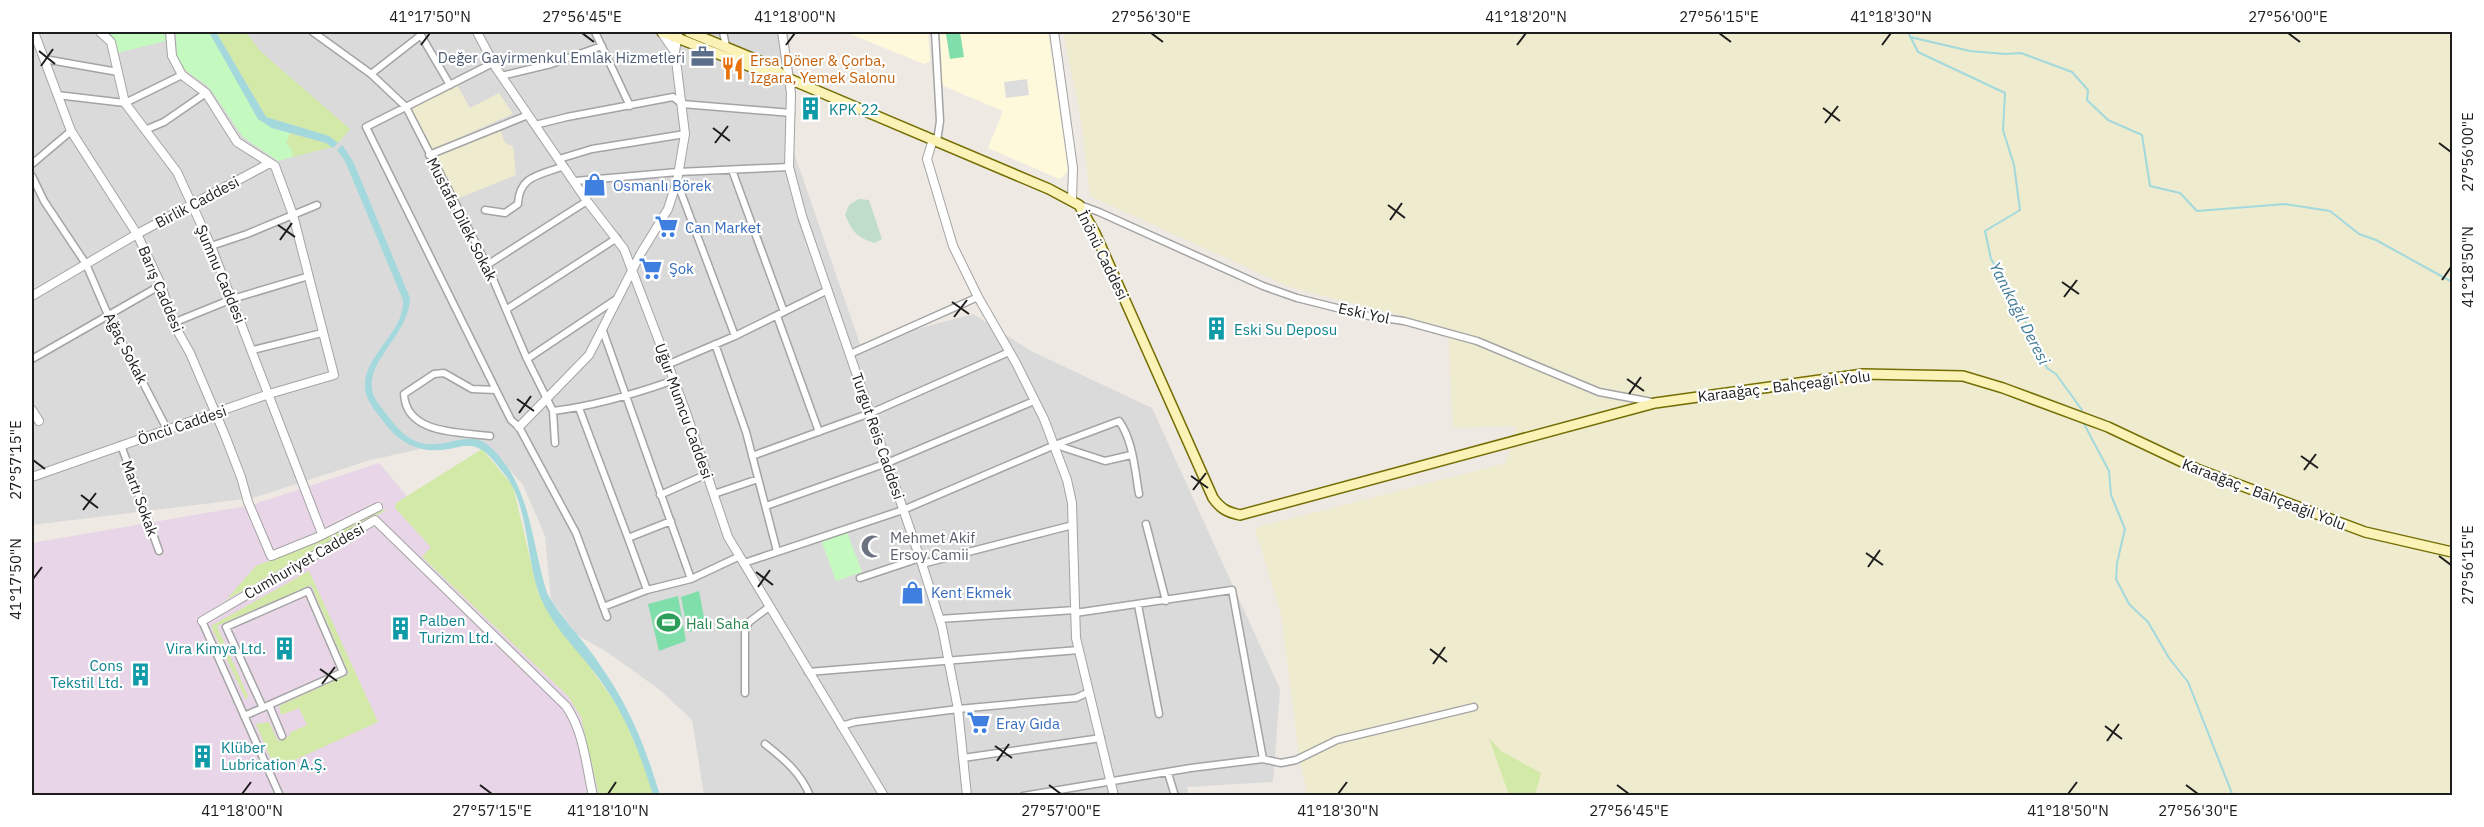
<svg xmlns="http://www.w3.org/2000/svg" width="2484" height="827" viewBox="0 0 2484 827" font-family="'IBM Plex Sans',sans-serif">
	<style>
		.residential { fill: #dbdada }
		.industrial { fill: #e8d5e7 }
		.education { fill: #fff9db }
		.farmland { fill: #eeebce }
		.grass { fill: #d3e9a8 }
		.wetland { fill: #c0ddcb }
		.park { fill: #c4f9bf }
		.pitch { fill: #80deab }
		.parking { fill: #ddd }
		.water { fill: #a3d9dd }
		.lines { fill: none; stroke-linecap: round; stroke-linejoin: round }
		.stream { stroke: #a3d9dd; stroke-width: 2 }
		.minor-casing { stroke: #a4a4a4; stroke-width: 9 }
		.tertiary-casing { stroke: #a4a4a4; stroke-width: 10 }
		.secondary-casing { stroke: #746e04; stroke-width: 12 }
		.minor { stroke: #fff; stroke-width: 6 }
		.tertiary { stroke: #fff; stroke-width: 8 }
		.secondary { stroke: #faf2b6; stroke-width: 9 }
		.ticks { fill: none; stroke: #1d1d1d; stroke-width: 2 }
		.labels { text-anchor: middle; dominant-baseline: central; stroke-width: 4.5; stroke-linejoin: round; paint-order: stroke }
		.service-label { font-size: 15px; fill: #4e5e75; stroke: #fff; text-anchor: end }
		.food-label { font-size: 15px; fill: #c56008; stroke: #fff; text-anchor: start }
		.culture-label { font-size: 15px; fill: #0d838f; stroke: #fff; text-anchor: start }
		.shop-label { font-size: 15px; fill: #366cbe; stroke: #fff; text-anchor: start }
		.street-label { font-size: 15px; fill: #1d1d1d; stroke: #fff }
		.worship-label { font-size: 15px; fill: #5b616d; stroke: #fff; text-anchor: start }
		.leisure-label { font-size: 15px; fill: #27864d; stroke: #fff; text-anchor: start }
		.water-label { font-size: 16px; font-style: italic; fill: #417a96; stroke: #fff }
		.neatline { fill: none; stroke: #1d1d1d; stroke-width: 2 }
		.ticks-label { font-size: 15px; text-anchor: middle; fill: #1d1d1d }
	</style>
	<rect width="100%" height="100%" fill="#efe9e3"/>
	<path class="residential" d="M32,32H788L796,93L791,144L860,344L973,314L1031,351L1152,408L1280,689L1273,782L1187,787L1189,796L704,795L692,720L660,690L607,652L577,635L551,600L545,536L523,485L488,445L472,438L370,460L253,498L32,525Z"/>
	<path class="industrial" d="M379,463L499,605L596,708L618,796H32V543L252,505Z"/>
	<path class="education" d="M845,32H928L930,61L924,64Z
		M938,32H1048L1068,170L1064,176L1059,179L988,148L1003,111L941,85Z"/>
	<path class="farmland" d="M1063,32H2452V795H1308L1300,762L1281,614L1255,528L1506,463L1516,426L1453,428L1448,328L1290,287L1090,196L1081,119Z
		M457,85L470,108L499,93L513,114L431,150L411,108Z
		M500,129L505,143L513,146L516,175L459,198L454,196L434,160L436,156Z"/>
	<path class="grass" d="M216,32H246L260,51L350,129L338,143L329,136L266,117Z
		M290,133L326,143L332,147L293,157L292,149L286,143Z
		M482,449L513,486L538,593L621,711L645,766L653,795H599L581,717L568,696L422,557L431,547L395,508L396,503Z
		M388,509L226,600L256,566L332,535L375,511Z
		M309,571L378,722L275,769L256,724L269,722L278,741L290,736L289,733L307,725L299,708L281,715L279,706L349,674L311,585L217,626L248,696L246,700L211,626Z
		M1489,738L1501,751L1541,773L1535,795H1509Z"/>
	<path class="wetland" d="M859,199L869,200L882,239L875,243C857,238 852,231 845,215L849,205Z"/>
	<path class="park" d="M109,32H166V41L117,53Z
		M176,32H209L258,119L272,128L290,133L286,143L292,149L293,157L278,161L243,137L209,87L185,70L177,55Z
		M847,532L862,572L836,581L821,540Z"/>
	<path class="pitch" d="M960,32L964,57L950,59L946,34Z
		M699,591L706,628L688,632L681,597Z
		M678,596L686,641L659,651L648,604Z"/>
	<path class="parking" d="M1027,79L1029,95L1006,98L1004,82Z"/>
	<path class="water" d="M209,32H216L266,117L329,136L338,143L333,148L326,143L272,128L258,119Z
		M342,145L353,161L410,298C409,334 368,358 372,389C373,399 382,408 388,416C429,474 460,421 489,446C531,483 531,542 547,593C560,617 580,636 596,659C629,706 643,740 660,795H653C640,753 625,713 598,677C577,649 550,625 538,591C526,555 528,499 502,471C496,464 488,452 480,449C469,443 460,447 449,449C420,454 400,444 383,421C377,413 369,404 366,394C357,358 405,335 403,300L345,161L337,150Z"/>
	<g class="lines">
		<path class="stream" d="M1908,32L1918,52L2005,93L2003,130L2014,165L2020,210L1985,231L1991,259L2012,292L2047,368L2056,374L2082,410
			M1910,37L1970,51L2005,54L2021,53L2072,72L2088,90L2087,100L2108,120L2142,135L2150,186L2180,193L2197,211L2285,204L2330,211L2359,234L2376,240L2452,282
			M2083,422L2109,471L2111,495L2125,529L2117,563L2116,579L2129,604L2148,622L2169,658L2188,682L2233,796"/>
		<defs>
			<path id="minor" d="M313,32L371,74L406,107L487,265L527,359L553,411L555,443
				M419,32L450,85
				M595,32L630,106
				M723,32L726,46
				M935,32L940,121L937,141
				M44,59L118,72
				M493,63L366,127L496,390L511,420L519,427L576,533L607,617
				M371,74L421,35
				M501,76L551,64L602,46
				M57,95L125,103L182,75
				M535,125L567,117L673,97L682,104L791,113
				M145,130L164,122L206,93
				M429,155L528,115
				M559,159L592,149L685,134
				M32,164L71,131
				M732,170L784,312
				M32,176L44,201L86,264L108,315L168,431
				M575,181L678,172L789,167
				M677,182L735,336
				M1080,205L1099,212L1263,286L1297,298L1369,316L1404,321L1477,341L1599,392L1652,402
				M485,210L505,213L518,204C519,175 541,175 564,166
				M211,246L247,234L317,205
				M487,265L587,201
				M507,309L617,238
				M777,316L819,432
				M173,323L232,299L309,276
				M603,331L691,579
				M715,344L746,432L777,551
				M253,350L322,333
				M850,354L978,297
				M32,359L161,285
				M527,359L618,298
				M669,364L735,336L828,290
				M579,408L628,538
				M553,411C594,406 635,394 674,380
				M490,436C461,432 406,435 404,394L434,374L444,373L472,389L496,390
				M121,445L159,551
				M1056,445L1105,461L1131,455
				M752,456L873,412L1009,352
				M714,494L758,479
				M660,495L707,474
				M766,506L887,463L1034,401
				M1146,524L1166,601
				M744,563L903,510L1055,445L1119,421C1133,440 1135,471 1139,494
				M922,564L1073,525
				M860,578L920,558
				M647,590L628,538L671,521
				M1138,605L1159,714
				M603,607L647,590L691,579L740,556
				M1075,613L1232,590L1263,759
				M939,619L1075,610
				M202,621L280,796
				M808,672L1079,650
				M745,693V631L749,622L769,607
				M269,705L282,736
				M244,716L251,713L343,672L308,591L226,627L263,708
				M841,726L855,722L958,709L1076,698L1089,692
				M765,744C784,759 801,773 810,796
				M963,758L1101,738
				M1168,773L1175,796
				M1023,796L1191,768L1263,759L1281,763L1296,760L1337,740L1474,707"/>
			<path id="tertiary" d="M34,32L71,131L137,234L161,285L173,323L190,353L224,433L241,477L248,502L271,556L318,537L378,507
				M100,32L111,42L125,103L177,172L211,246L321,531
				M477,32L496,68L587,201L624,249L686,412L728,537L884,796
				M661,32L675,52L678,32
				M782,32L791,93L789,167L802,216L922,564L942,627L958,709L967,796
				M1054,32L1073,168L1072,200
				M933,139L927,159L953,246L978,297L1016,363L1044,419L1067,480L1072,503L1076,638L1114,796
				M32,296L137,234L270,163
				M32,410L39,421
				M519,427L589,355L641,253L668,209L677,181L685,134L675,52
				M32,477L269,394L334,375L293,215L275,166L237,142L206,93L182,75L172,56L170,32
				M202,621L375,520L566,706C584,732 586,765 593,796"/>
			<path id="secondary" d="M662,32L764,72L787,78L1049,189L1079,205L1095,233L1213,498C1221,509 1227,512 1240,515L1655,403L1863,374L1963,376L2003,388L2108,427L2197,469L2365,532L2452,552
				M689,32L767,64L783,75"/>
		</defs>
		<use href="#minor" class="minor-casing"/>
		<use href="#tertiary" class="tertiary-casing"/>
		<use href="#secondary" class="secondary-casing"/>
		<use href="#minor" class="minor"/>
		<use href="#tertiary" class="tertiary"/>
		<use href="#secondary" class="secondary"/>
	</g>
	<path class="ticks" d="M582,33L594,42M1151,33L1163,42M1719,33L1731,42M2288,33L2300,42M421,45L430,33M786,45L795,33M1517,45L1526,33M1882,45L1891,33M39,51L55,64M41,66L53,49M1823,108L1840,121M1825,123L1838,106M713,128L730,141M715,143L728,126M2439,143L2451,152M1388,205L1405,218M1390,220L1402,203M278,225L295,237M280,240L292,223M2442,280L2451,267M2062,282L2079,294M2064,297L2077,280M952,302L969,314M954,317L967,300M1627,379L1644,391M1629,394L1641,377M517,399L534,411M519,413L531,396M2301,456L2318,468M33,460L45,469M2304,470L2316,454M1191,476L1208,488M1193,490L1206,473M81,495L98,508M83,510L96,493M1866,553L1883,565M2439,556L2451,565M1868,567L1880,550M756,572L773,585M33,579L42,567M758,587L770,570M1430,649L1447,662M1433,664L1445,647M320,669L337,681M322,684L335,667M2105,726L2122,739M2107,741L2119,724M995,746L1012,758M997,761L1009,744M480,785L492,794M1049,785L1061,794M1617,785L1629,794M2186,785L2198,794M242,794L251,782M608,794L616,782M1338,794L1347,782M2068,794L2077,782"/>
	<defs>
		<symbol id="office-bare" viewBox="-9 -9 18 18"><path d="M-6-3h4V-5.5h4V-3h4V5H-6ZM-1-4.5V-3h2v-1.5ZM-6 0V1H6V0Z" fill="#5c6f8a" stroke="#fff" stroke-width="2.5" paint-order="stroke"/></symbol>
		<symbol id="restaurant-bare" viewBox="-9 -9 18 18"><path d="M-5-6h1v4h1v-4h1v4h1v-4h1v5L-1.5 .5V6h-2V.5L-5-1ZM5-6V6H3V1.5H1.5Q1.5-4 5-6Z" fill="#e8710a" stroke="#fff" stroke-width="2.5" paint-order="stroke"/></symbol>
		<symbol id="building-bare" viewBox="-9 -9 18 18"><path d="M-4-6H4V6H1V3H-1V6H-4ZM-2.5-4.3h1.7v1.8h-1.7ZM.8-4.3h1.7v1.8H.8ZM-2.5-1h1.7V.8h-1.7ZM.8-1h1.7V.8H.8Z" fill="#0f9aa8" stroke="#fff" stroke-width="2.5" paint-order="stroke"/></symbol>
		<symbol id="shop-bare" viewBox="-9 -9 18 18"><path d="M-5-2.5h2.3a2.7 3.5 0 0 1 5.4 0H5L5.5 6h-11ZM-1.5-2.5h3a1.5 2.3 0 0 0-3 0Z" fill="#3f7fe0" stroke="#fff" stroke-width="2.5" paint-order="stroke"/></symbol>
		<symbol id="supermarket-bare" viewBox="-9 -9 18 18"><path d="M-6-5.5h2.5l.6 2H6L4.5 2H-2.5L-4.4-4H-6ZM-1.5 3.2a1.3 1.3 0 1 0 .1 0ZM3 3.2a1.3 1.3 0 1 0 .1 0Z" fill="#3f7fe0" stroke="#fff" stroke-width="2.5" paint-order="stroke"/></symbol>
		<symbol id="mosque-bare" viewBox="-9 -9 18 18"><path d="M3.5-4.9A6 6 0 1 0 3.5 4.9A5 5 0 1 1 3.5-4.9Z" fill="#6b7280" stroke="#fff" stroke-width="2.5" paint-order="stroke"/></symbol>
		<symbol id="stadium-bare" viewBox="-9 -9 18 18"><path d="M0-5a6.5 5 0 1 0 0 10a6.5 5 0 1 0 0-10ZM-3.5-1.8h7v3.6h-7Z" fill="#2e9e5b" stroke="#fff" stroke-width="2.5" paint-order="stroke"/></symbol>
	</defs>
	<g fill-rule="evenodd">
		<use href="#office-bare" x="686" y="40" width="33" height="33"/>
		<use href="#restaurant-bare" x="716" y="52" width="33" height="33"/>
		<use href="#building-bare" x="794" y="92" width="33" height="33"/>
		<use href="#shop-bare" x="578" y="168" width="33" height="33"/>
		<use href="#supermarket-bare" x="650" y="210" width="33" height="33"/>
		<use href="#supermarket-bare" x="634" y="252" width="33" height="33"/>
		<use href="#building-bare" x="1200" y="312" width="33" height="33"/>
		<use href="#mosque-bare" x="856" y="530" width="33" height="33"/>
		<use href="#shop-bare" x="896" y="576" width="33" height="33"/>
		<use href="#stadium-bare" x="652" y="606" width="33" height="33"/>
		<use href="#building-bare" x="384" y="612" width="33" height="33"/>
		<use href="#building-bare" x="268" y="632" width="33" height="33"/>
		<use href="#building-bare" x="124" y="658" width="33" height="33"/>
		<use href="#supermarket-bare" x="962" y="706" width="33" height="33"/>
		<use href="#building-bare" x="186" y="740" width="33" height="33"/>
	</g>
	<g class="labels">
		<g class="service-label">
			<text x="685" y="57">Değer Gayirmenkul Emlak Hizmetleri</text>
		</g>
		<g class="food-label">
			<text x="750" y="60">Ersa Döner &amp; Çorba,<tspan x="750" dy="17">Izgara, Yemek Salonu</tspan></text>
		</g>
		<g class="culture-label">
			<text x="829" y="109">KPK 22</text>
			<text x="1234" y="329">Eski Su Deposu</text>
			<text x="419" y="620">Palben<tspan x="419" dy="17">Turizm Ltd.</tspan></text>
			<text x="266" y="648" text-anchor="end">Vira Kimya Ltd.</text>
			<text x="123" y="665" text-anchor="end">Cons<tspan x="123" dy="17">Tekstil Ltd.</tspan></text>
			<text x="221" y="747">Klüber<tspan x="221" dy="17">Lubrication A.Ş.</tspan></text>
		</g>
		<g class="shop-label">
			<text x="613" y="185">Osmanlı Börek</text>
			<text x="685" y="227">Can Market</text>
			<text x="669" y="268">Şok</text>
			<text x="931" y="592">Kent Ekmek</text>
			<text x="996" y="723">Eray Gıda</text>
		</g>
		<g class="street-label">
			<text transform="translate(197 202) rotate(-28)">Birlik Caddesi</text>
			<text transform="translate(462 219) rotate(63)">Mustafa Dilek Sokak</text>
			<text transform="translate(1103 255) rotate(64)">İnönü Caddesi</text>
			<text transform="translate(221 274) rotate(67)">Şumnu Caddesi</text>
			<text transform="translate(161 289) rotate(67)">Barış Caddesi</text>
			<text transform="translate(1364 313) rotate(12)">Eski Yol</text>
			<text transform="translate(126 348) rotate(63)">Ağaç Sokak</text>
			<text transform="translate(1784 386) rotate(-7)">Karaağaç - Bahçeağıl Yolu</text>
			<text transform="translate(684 411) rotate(70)">Uğur Mumcu Caddesi</text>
			<text transform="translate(182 425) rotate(-19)">Öncü Caddesi</text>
			<text transform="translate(878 436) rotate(71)">Turgut Reis Caddesi</text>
			<text transform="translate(2264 494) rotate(21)">Karaağaç - Bahçeağıl Yolu</text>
			<text transform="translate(140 498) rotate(70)">Martı Sokak</text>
			<text transform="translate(304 561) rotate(-30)">Cumhuriyet Caddesi</text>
		</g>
		<g class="worship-label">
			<text x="890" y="537">Mehmet Akif<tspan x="890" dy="17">Ersoy Camii</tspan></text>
		</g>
		<g class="leisure-label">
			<text x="686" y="623">Halı Saha</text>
		</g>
		<g class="water-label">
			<text transform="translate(2020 313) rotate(63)">Yanıkağıl Deresi</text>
		</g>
	</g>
	<rect width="2484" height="827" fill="none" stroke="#ffffff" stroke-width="66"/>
	<rect x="33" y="33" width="2418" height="761" class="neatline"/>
	<g class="ticks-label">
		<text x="430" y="22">41°17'50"N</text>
		<text x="582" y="22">27°56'45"E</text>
		<text x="795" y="22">41°18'00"N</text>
		<text x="1151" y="22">27°56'30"E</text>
		<text x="1526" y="22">41°18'20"N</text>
		<text x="1719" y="22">27°56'15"E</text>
		<text x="1891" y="22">41°18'30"N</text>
		<text x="2288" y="22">27°56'00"E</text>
		<text transform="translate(2468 152) rotate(-90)" y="5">27°56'00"E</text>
		<text transform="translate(2468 267) rotate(-90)" y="5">41°18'50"N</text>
		<text transform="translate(16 460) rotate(-90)" y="5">27°57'15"E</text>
		<text transform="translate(2468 565) rotate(-90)" y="5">27°56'15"E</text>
		<text transform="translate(16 579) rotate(-90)" y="5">41°17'50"N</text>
		<text x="242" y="816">41°18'00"N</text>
		<text x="492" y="816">27°57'15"E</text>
		<text x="608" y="816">41°18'10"N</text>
		<text x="1061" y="816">27°57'00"E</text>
		<text x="1338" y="816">41°18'30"N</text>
		<text x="1629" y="816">27°56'45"E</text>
		<text x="2068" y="816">41°18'50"N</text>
		<text x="2198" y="816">27°56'30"E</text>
	</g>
</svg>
